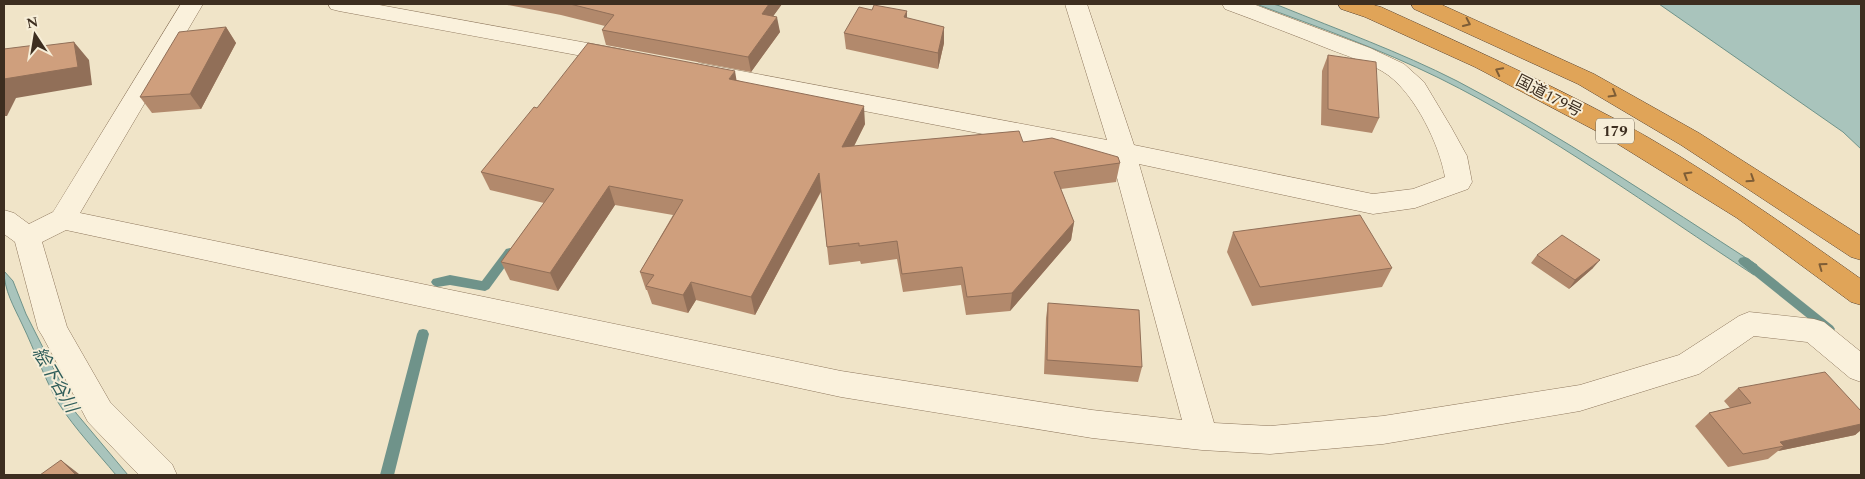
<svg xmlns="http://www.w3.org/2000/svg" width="1865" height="479" viewBox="0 0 1865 479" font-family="Spectral,'Noto Sans JP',serif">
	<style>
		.water { fill: #a9c4bc; stroke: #6f938a }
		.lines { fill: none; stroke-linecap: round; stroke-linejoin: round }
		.stream { fill: #6f938a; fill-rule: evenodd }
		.minor-casing { stroke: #8d765c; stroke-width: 1 }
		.highway-casing { stroke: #5b4430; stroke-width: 1 }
		.minor { fill: #faf1dc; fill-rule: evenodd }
		.highway { fill: #e0a458; fill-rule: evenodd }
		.wall { fill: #b2896c }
		.shaded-wall { fill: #916f58 }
		.building { fill: #cf9f7d; stroke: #916f58 }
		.oneway { stroke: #7e5d36 }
		.labels { text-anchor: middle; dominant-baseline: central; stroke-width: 4; stroke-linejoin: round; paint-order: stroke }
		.shield { fill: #f7eed8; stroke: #756857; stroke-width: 1 }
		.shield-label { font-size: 15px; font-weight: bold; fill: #3d2e20 }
		.street-label { font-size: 16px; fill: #3d2e20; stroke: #f7eed8 }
		.water-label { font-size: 18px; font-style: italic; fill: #2f5d5a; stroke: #f7eed8 }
	</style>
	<rect width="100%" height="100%" fill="#f0e4c8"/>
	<path class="water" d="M1256,4H1273L1280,6C1339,30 1400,52 1457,81C1561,135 1659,202 1757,265L1754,275C1651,208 1550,133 1439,78C1380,49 1318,27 1256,4Z
		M1659,4H1861V149L1843,132Z
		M4,271L13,281L26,314L76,413L128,475H116C97,452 75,429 59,404C44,378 35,351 22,324C14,307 4,290 4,271Z"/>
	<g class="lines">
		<path class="stream" d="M510,248L514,249L516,252L489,289L485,291L450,285L437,287L433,285L431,282L433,279L450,275L482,281L506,249Z
			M1744,257L1748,258L1833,326L1835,329L1833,332L1829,334L1825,332L1740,264L1738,261L1740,258Z
			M423,329L427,330L429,334L394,475H380L417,334L419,330Z"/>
		<defs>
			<path id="minor" d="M181,4H203L80,213L841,371L1092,410L1182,420L1112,159L699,79L691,76L687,71L691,66L699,63L1107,140L1065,4H1087L1134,145L1373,194L1413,189L1445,177C1439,144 1416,96 1388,75C1373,64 1347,56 1329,49C1294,35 1260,22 1225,9L1222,4H1253L1370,48L1404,64L1424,82L1451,127L1467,156L1472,182L1468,189L1415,208L1373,214L1139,164L1214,423L1270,426L1383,416L1580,385L1679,355L1739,316L1749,312L1814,319L1824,322L1861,352V382L1850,378L1807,342L1754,336L1699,374L1580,411L1383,444L1270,454L1202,450L1092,438L841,397L66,230L42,242L67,327L110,402L172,464L177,475H139L88,422L43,337L38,329L15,242L4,234V210L14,213L29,224L53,212Z
				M328,4H374L620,49L628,51L632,56L628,61L620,63L339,11L331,9Z"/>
			<path id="highway" d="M1338,4H1370L1381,7C1460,43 1540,79 1617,120C1702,166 1782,223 1861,279V305L1851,302L1737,218L1600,133L1475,67L1365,17L1341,9Z
				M1411,4H1440L1594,74L1699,133L1861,236V260L1851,257L1681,145L1578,84L1414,9Z"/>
		</defs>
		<use href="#minor" class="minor-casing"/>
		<use href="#highway" class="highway-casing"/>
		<use href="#minor" class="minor"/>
		<use href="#highway" class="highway"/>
	</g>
	<path class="wall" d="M502,4H782L773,16L780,32L751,72L606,45L602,30L605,26L561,15Z
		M872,10L907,11V18L944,27V43L938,69L846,49L844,33Z
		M226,27L236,43L201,109L152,113L140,97Z
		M1328,55L1379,118L1372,133L1321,125L1322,71Z
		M737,80L865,124L854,146L1023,142L1120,163L1116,182L1061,189L1074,222L1071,240L1010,311L966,315L961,285L903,292L897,259L861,264L860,261L829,265L821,192L755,315L696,300L688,313L652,304L647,290H646L640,272L673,215L615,205L558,291L510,280L501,262L544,203L490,190L481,172L537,108Z
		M1233,232L1392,268L1382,287L1252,306L1227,252Z
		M1537,255L1593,268L1569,289L1531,263Z
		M1048,303L1142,367L1138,382L1044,374L1046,318Z
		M1738,388L1861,411V430L1855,435L1778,451L1768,459L1728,467L1695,426L1709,413L1730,408L1724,401Z"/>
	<path class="shaded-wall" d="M769,4H782L764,29L762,14Z
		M907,11V27L904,17Z
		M777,17L780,32L751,72L748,57Z
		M226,27L236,43L201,109L190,94Z
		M944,27V43L938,69V53Z
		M74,42L89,60L92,85L16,98L7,116H4V79Z
		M735,71L738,89L729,79Z
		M864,106L865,124L844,166L842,147Z
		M819,173L821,191L755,315L751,297Z
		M609,186L615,205L558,291L550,273Z
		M1074,222L1071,240L1010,311L1012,293Z
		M1600,260L1593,268L1569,289L1575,280Z
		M691,282L696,300L688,313L683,295Z
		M1861,424V430L1855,435L1778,451L1784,446L1780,442Z
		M61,460L79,474L80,475H76Z"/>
	<path class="building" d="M570,4H769L762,14L777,17L748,57L602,30L614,15Z
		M874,5L907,11L904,17L944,27L938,53L844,33L859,7L872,10Z
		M226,27L190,94L140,97L179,32Z
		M74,42L78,67L4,79V49L44,44L42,46Z
		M588,43L735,71L729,79L864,106L842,147L1019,131L1023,142L1052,138L1118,157L1120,163L1054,172L1074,222L1012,293L967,297L962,267L902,274L897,241L859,246V243L827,247L819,173L751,297L691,282L683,295L646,286L654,275L640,272L683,200L609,186L550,273L501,262L554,189L481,172L534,107L537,108Z
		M1328,55L1376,62L1379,118L1328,109Z
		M1360,215L1392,268L1260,287L1233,232Z
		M1562,235L1600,260L1575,280L1537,255Z
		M1048,303L1139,310L1142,367L1047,360Z
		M1825,372L1861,411V424L1780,442L1784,446L1743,454L1709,413L1751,403L1738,388Z
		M61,460L76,475H40Z"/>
	<defs><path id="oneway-chevron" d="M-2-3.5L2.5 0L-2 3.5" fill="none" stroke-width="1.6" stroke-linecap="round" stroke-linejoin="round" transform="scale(1.25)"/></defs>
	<g class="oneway">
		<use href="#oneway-chevron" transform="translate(1467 23) rotate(25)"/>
		<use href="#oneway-chevron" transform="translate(1499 71) rotate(-153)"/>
		<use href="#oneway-chevron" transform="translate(1613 94) rotate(30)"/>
		<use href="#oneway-chevron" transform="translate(1687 175) rotate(-149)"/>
		<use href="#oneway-chevron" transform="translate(1751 179) rotate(33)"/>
		<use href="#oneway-chevron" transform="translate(1822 266) rotate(-144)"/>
	</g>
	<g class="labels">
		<rect class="shield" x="1596" y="118.5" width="38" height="25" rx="4"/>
		<g class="shield-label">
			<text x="1615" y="131">179</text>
		</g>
		<g class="street-label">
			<text transform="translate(1549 96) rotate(27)">国道179号</text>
		</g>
		<g class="water-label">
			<text transform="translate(55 380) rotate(60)">絵下谷川</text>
		</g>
	</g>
	<rect width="1865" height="479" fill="none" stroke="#3d2e20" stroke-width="10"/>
	<g transform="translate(35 35) rotate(348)" stroke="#f7eed8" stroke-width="4" paint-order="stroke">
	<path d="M0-4L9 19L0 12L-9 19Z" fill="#3d2e20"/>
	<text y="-8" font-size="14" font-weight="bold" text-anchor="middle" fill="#3d2e20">N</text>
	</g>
</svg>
